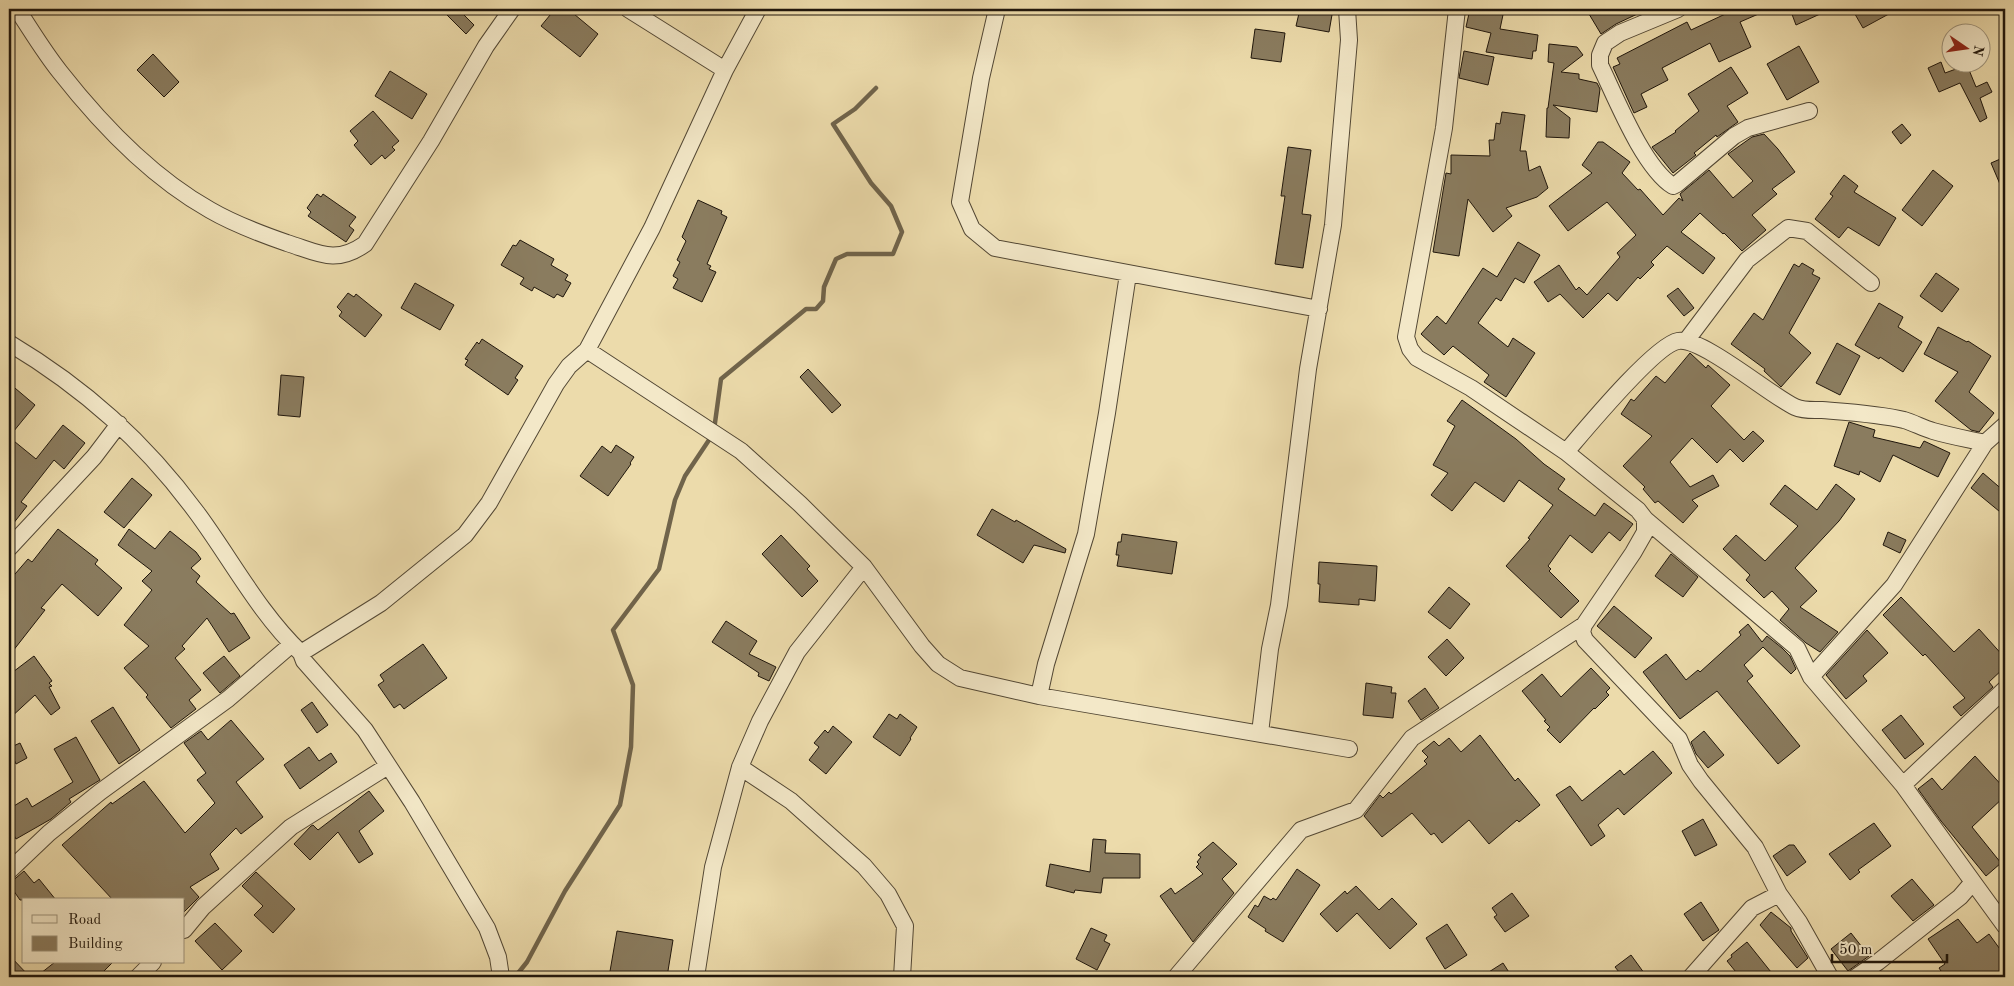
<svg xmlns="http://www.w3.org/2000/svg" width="2014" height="986" viewBox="0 0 2014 986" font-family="'Old Standard TT',serif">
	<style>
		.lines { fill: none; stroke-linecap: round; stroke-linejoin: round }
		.stream { stroke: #70644b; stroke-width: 4.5 }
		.building { fill: #8a7c5f; stroke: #1f160c }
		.street-casing { stroke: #524734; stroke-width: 18 }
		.street { stroke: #f3e8c8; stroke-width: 16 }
	</style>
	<rect width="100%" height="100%" fill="#ecdbab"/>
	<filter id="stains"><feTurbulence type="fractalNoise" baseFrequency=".004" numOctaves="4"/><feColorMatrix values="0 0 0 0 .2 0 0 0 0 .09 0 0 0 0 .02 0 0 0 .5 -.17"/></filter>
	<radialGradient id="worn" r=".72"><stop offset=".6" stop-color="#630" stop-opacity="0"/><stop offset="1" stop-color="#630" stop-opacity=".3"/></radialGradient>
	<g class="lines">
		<path class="stream" d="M714,430L721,379L806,309H816L823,301L824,287L836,259L847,254H893L902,232L891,206L871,183L833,124L855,109L876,88
			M515,977L527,962L565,891L620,805L631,747L633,685L613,630L659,569L675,500L685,476L711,437"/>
	</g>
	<path class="building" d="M441,9H458L474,25L466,34Z
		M555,9H568L598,34L580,57L541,26Z
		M1300,9H1333L1329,32L1296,26Z
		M1470,9L1504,10L1500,29L1538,35L1536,51H1533L1532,59L1486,52L1491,33L1466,27Z
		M1586,9H1648L1616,24L1601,34Z
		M1736,9H1770L1740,22L1751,47L1719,62L1710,43L1662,68L1668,80L1641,94L1647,107L1634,113L1613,67L1620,64L1617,58L1687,22L1691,30Z
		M1790,9H1831L1796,25Z
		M1852,9H1898L1863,28Z
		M1255,29L1285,33L1281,62L1251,58Z
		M1549,44L1577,47L1583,55L1561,72L1579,74V79L1597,83L1600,89L1597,112L1553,105L1570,118L1569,138L1546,137L1547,108H1548L1554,63L1548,62Z
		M1799,46L1819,82L1787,100L1767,64Z
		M1464,51L1494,57L1488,85L1459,78Z
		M153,54L179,82L164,97L137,70Z
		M1941,62L1945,73L1967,65L1976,87L1987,82L1992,92L1980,98L1987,118L1980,122L1960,83L1939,92L1928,68Z
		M1731,67L1748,93L1727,106L1738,122L1717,137L1716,135L1694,153L1696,155L1673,173L1652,147L1676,132L1675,131L1699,111L1688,94Z
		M390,71L427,94L412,119L375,96Z
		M373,111L399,141L392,147L395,150L385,159L382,155L371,165L354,145L358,141L350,131Z
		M1502,112L1525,115L1520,151H1526L1529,171L1540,166L1548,188L1537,197L1506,208L1512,216L1493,232L1468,199L1459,256L1433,252L1446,173L1451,174V155L1490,156L1489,140H1494L1496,123L1500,124Z
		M1902,124L1911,135L1901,144L1892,132Z
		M1764,134L1778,149L1795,172L1772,189L1777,194L1752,215L1766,230L1742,251L1724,233L1723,234L1700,213L1681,232L1715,258L1703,274L1667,246L1651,262L1654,265L1640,279L1638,277L1617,301L1608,293L1583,318L1560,294L1548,302L1534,282L1559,265L1576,290L1579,287L1587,295L1620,257L1617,253L1636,235L1607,202L1568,231L1549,206L1592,173L1582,165L1598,142H1603L1630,162L1622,173L1638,190L1640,189L1663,215L1679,198L1683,201L1680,194L1709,170L1733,198L1753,181L1728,154L1752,137Z
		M1288,147L1311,150L1302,214L1311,215L1303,268L1275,264L1285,196H1281Z
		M2005,157V196L1991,163Z
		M1933,170L1953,186L1922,226L1902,210Z
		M1844,175L1858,186L1854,192L1896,218L1879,246L1848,227L1839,238L1815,219L1833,196L1830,194Z
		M317,194L321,197L323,194L356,217L349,226L354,230L346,242L308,216L311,212L307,208Z
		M698,200L722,211L721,214L727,217L707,264L711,266L709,269L716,272L702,302L673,288L678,279L673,276L680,262L677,260L686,241L682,237Z
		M520,240L554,259L551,265L568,275L565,280L571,283L563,297L557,294L554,298L534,287L532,291L520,284L524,278L501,265L513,245L516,246Z
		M1518,242L1540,255L1524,283L1515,278L1501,301L1496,298L1478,323L1508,347L1513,338L1535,353L1506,397L1484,382L1489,375L1453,346L1444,355L1421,334L1437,316L1446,324L1483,268L1497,277Z
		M1802,263L1814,270L1812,274L1820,278L1789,333L1811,353L1781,387L1764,371L1765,369L1731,344L1754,313L1763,320L1794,264L1799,267Z
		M1936,273L1959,289L1942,312L1920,296Z
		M415,283L454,305L440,330L401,308Z
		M1678,288L1694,308L1684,316L1667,296Z
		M348,293L354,297L356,294L382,315L365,337L339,316L342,312L337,307Z
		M1879,303L1903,317L1898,327L1922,342L1903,372L1880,357L1879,359L1855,345Z
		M1938,327L1967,342L1968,341L1991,356L1969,392L1994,413L1979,432L1971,430L1935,401L1958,372L1924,354Z
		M482,339L523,366L515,378L518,380L508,395L465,365L468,360L465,359L477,342L479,344Z
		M1837,343L1860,356L1840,395L1816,383Z
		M1690,353L1706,368L1708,365L1730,385L1711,406L1744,440L1753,431L1764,441L1743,462L1730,449L1717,463L1692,438L1670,462L1690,487L1713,475L1719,486L1692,500L1698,506L1683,523L1658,501L1655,503L1643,489L1645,487L1623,466L1652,436L1621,414L1631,399L1634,401L1656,376L1665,383Z
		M808,369L841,405L832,413L800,377Z
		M281,375L304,377L300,417L278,415Z
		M9,383L35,405L9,437L36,459L63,425L85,443L64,469L54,460L21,502L27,506L9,529Z
		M1462,400L1516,439L1544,464L1565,479L1558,489L1595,516L1604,503L1633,524L1620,541L1609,532L1592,553L1570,535L1548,566L1551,569L1549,571L1579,601L1561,618L1506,566L1530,539L1528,538L1553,505L1519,480L1504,502L1475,482L1452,511L1431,495L1448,473L1433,465L1455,426L1447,421Z
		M1849,422L1875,430L1873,437L1920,448L1924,441L1950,453L1938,477L1893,455L1880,482L1860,471L1859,475L1834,466Z
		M616,445L634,457L630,463L631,464L608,496L580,476L602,446L611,453Z
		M1983,473L2005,492V516L1971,488Z
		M132,478L152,495L124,528L104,512Z
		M1836,484L1855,499L1839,521L1795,568L1817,591L1800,607L1838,632L1820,652L1806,643L1780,620L1789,609L1772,591L1764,598L1746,580L1750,575L1723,549L1736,535L1765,561L1798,526L1770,504L1785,485L1817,510Z
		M992,509L1015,522L1016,520L1066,549L1065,553L1034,545L1023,563L977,535Z
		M58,529L98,560L95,564L122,588L98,616L62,584L41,608L45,610L9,656V581L28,559L32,562Z
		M129,529L155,549L170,531L196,552L201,559L191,568L200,576L196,582L231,614L234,613L250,638L229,652L207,618L182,646L185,649L175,658L201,690L189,700L196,709L171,728L146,697L148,695L124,668L149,646L124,625L152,590L142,581L152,571L118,545Z
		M1888,532L1906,540L1900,553L1883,545Z
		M1122,534L1177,542L1172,574L1117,566L1119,555H1116L1118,542H1121Z
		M781,535L810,566L807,569L818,581L802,597L762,554Z
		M1671,554L1698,577L1683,597L1655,576Z
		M1319,562L1377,566L1375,601L1359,599V605L1319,602L1320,584H1318Z
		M1449,587L1470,604L1450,629L1428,612Z
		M1901,597L1954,652L1979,629L2005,658V667L1989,682L1993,687L1961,716L1953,707L1965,698L1925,654L1923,656L1883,615Z
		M1614,606L1652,638L1635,658L1597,626Z
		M726,621L757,641L749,654L776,667L769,681L758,676L759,673L712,642Z
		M1748,624L1762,642L1767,636L1782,648L1790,656L1796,669L1791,674L1763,647L1744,665L1753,676L1747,681L1800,746L1778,764L1717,691L1680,719L1643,672L1666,654L1686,680L1698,670L1700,672L1741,635L1739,632Z
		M1867,630L1888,653L1863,676L1867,681L1846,699L1826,675Z
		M1447,639L1464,658L1446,676L1428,657Z
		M423,644L447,678L404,709L400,704L394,708L378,685L384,681L380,675Z
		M34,656L52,681L49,683L52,686L49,687L60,708L51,715L35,695L9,719V675Z
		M224,656L240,676L220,693L203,673Z
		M1591,668L1610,688L1606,692L1609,695L1595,709L1594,708L1560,743L1547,730L1550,727L1544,721L1546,720L1522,691L1542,674L1561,697Z
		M1366,683L1392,687L1391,693H1396L1393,718L1363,715Z
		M1425,688L1439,708L1421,720L1408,701Z
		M312,702L328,725L317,733L301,710Z
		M113,707L140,750L119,764L91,721Z
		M889,714L897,719L900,714L917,727L910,738L911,739L900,756L873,737Z
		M1901,715L1924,744L1905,759L1882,730Z
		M231,720L264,759L236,782L263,817L241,834L236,828L210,854L219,869L190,887L199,897L184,912V900H113L62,845L111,802L112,804L144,781L185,833L215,803L197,780L206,773L184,743L201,731L208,740Z
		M833,726L852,742L826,774L809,760L819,747L814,743L825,730L828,733Z
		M1704,731L1724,755L1708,768L1696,754L1691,742Z
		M1480,735L1515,781L1518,778L1540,805L1519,822L1517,820L1489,844L1469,820L1442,843L1434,833L1431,835L1412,813L1382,837L1364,816L1380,795L1383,798L1389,792L1391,794L1427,764L1424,761L1428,757L1422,751L1434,741L1439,746L1449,738L1461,752Z
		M76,737L100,780L69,799L71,802L51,819L16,839L9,826V809L27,798L32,807L73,782L54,749Z
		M20,743L27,758L16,764L9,748Z
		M309,747L319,761L331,753L337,762L300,789L284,765Z
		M1653,751L1672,773L1624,815L1618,808L1598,825L1605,836L1591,846L1556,795L1570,786L1582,801L1620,770L1624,775Z
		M1975,756L2005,789V796L1972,827L2001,863L1986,876L1941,821L1918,789L1932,778L1942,790Z
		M369,791L384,811L359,831L373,854L359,863L338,832L310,860L294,844L311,826L313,825L318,830Z
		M1703,819L1717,845L1695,856L1682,831Z
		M1874,823L1891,846L1858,870L1860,872L1850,880L1829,854Z
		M1093,839L1106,840L1105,853L1140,854V878H1103L1101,893L1075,890L1074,893L1046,886L1050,864L1090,872Z
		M1213,842L1237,864L1222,879L1234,893L1193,942L1160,896L1171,888L1175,894L1203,874L1196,867L1199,864L1197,862L1201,857L1198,855Z
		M1789,845H1794L1806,862L1787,876L1773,856Z
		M1297,869L1320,885L1283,942L1265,931L1266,929L1248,917L1255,905L1258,907L1264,896L1271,900L1273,898L1276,900Z
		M24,871L34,883L39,879L56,900H20L9,884Z
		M256,872L295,909L273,933L254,915L263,906L242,886Z
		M1912,879L1934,905L1913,921L1891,896Z
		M1356,886L1379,910L1392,898L1417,924L1390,949L1357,913L1337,932L1320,914L1345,891L1347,894Z
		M1512,893L1529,916L1505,932L1494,917L1497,915L1492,908Z
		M1701,902L1719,930L1703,941L1684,914Z
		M1771,912L1791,928V931L1808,958L1797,968L1760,925Z
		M1958,919L1977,943L1989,934L2005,956V977H1945L1939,968L1945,964L1928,939Z
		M215,923L242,951L222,970L195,941Z
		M1447,924L1467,955L1445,969L1426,938Z
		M1091,928L1107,935L1104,941L1110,944L1097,970L1076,959Z
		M617,931L673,940L667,977H609Z
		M1851,933L1869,956L1848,971L1831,949Z
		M1747,942L1775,977H1740L1727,961L1732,957L1731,955Z
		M9,955L30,977H9Z
		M1631,955L1647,977H1623L1615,967Z
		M55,962H113L98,977H36Z
		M1503,963L1512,977H1481Z"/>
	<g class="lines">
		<defs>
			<path id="street" d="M17,9C31,30 44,52 60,72C100,123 153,178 210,210C234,224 261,234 287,243C319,253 335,265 365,244L431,141L486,46L512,9
				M628,9L725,70
				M997,9L981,78L960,202L972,229L995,248L1319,309
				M1457,9L1444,128L1406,337L1410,349L1417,358L1471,388L1566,452L1638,510L1645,519V532L1633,553L1584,625L1582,632L1585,640L1679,739L1690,765L1701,781L1755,847L1779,894L1799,922L1830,977
				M1678,9L1620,33L1605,43L1600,55V65C1616,98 1643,167 1673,186L1677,184L1734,136L1748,128L1809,111
				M1686,341L1747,260L1788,228L1807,231L1871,283
				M9,343C84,388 144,441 197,513C231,559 259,613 301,653L304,661L365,730L412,802L487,928L498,957L501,977
				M587,350L741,451L800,504L864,567L922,646L938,664L960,678L1039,696L1349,749
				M1566,452C1584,431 1655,345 1678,341C1702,337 1771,396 1795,407C1804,411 1813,410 1822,410C1847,412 1880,414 1904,420C1914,423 1923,428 1933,431C1950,436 1967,439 1985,443
				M1645,519L1797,648L1811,677L1903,785L1973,882L1960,897L1878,962L1856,977
				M9,548L94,457L119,424
				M301,653L381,603L465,535L489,503L556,384L569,366L587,350L652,228L725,70L758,9
				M1811,677L1894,585L1985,443L2005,425
				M1039,696L1046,664L1086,534L1107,413L1128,274
				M1260,733L1270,649L1279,605L1308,369L1333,225L1349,40L1347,9
				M740,767L791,801L864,866L888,894L905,926L902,977
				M1903,785L2005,689
				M9,871L49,833L100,792L228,699L292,644
				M1973,882L2005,926
				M184,930L203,907L291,827L388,766
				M138,977L153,962
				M696,977L713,867L740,767L760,721L797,652L864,567
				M1176,977L1301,830L1356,810L1412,738L1584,625
				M1691,977L1752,908L1779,894"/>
		</defs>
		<use href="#street" class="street-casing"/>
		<use href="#street" class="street"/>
	</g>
	<rect width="2014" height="986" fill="none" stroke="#ecdbab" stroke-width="30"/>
	<rect x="10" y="10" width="1994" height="966" fill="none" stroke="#1f160c" stroke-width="2.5"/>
	<rect x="15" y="15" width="1984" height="956" fill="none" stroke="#1f160c"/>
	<rect x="22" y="898" width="162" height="65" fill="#f3e8c8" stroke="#9e947d"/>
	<rect x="32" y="915" width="25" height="8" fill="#f3e8c8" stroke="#9e947d"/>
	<text x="68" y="924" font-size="15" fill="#1f160c">Road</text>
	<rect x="32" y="936" width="25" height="15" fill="#8a7c5f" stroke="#9e947d"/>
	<text x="68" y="948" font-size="15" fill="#1f160c">Building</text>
	<g transform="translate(1966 48) rotate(103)"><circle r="24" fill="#f3e8c8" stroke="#9e947d"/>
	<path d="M0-4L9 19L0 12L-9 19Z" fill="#8f2418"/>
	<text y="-8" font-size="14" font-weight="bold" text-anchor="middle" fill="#1f160c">N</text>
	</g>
	<path d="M1832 954v8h115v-8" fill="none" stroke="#1f160c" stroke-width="2.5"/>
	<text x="1839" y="954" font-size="15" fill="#1f160c" stroke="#f3e8c8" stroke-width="4" paint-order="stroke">50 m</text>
	<rect width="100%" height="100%" filter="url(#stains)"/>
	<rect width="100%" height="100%" fill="url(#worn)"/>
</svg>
